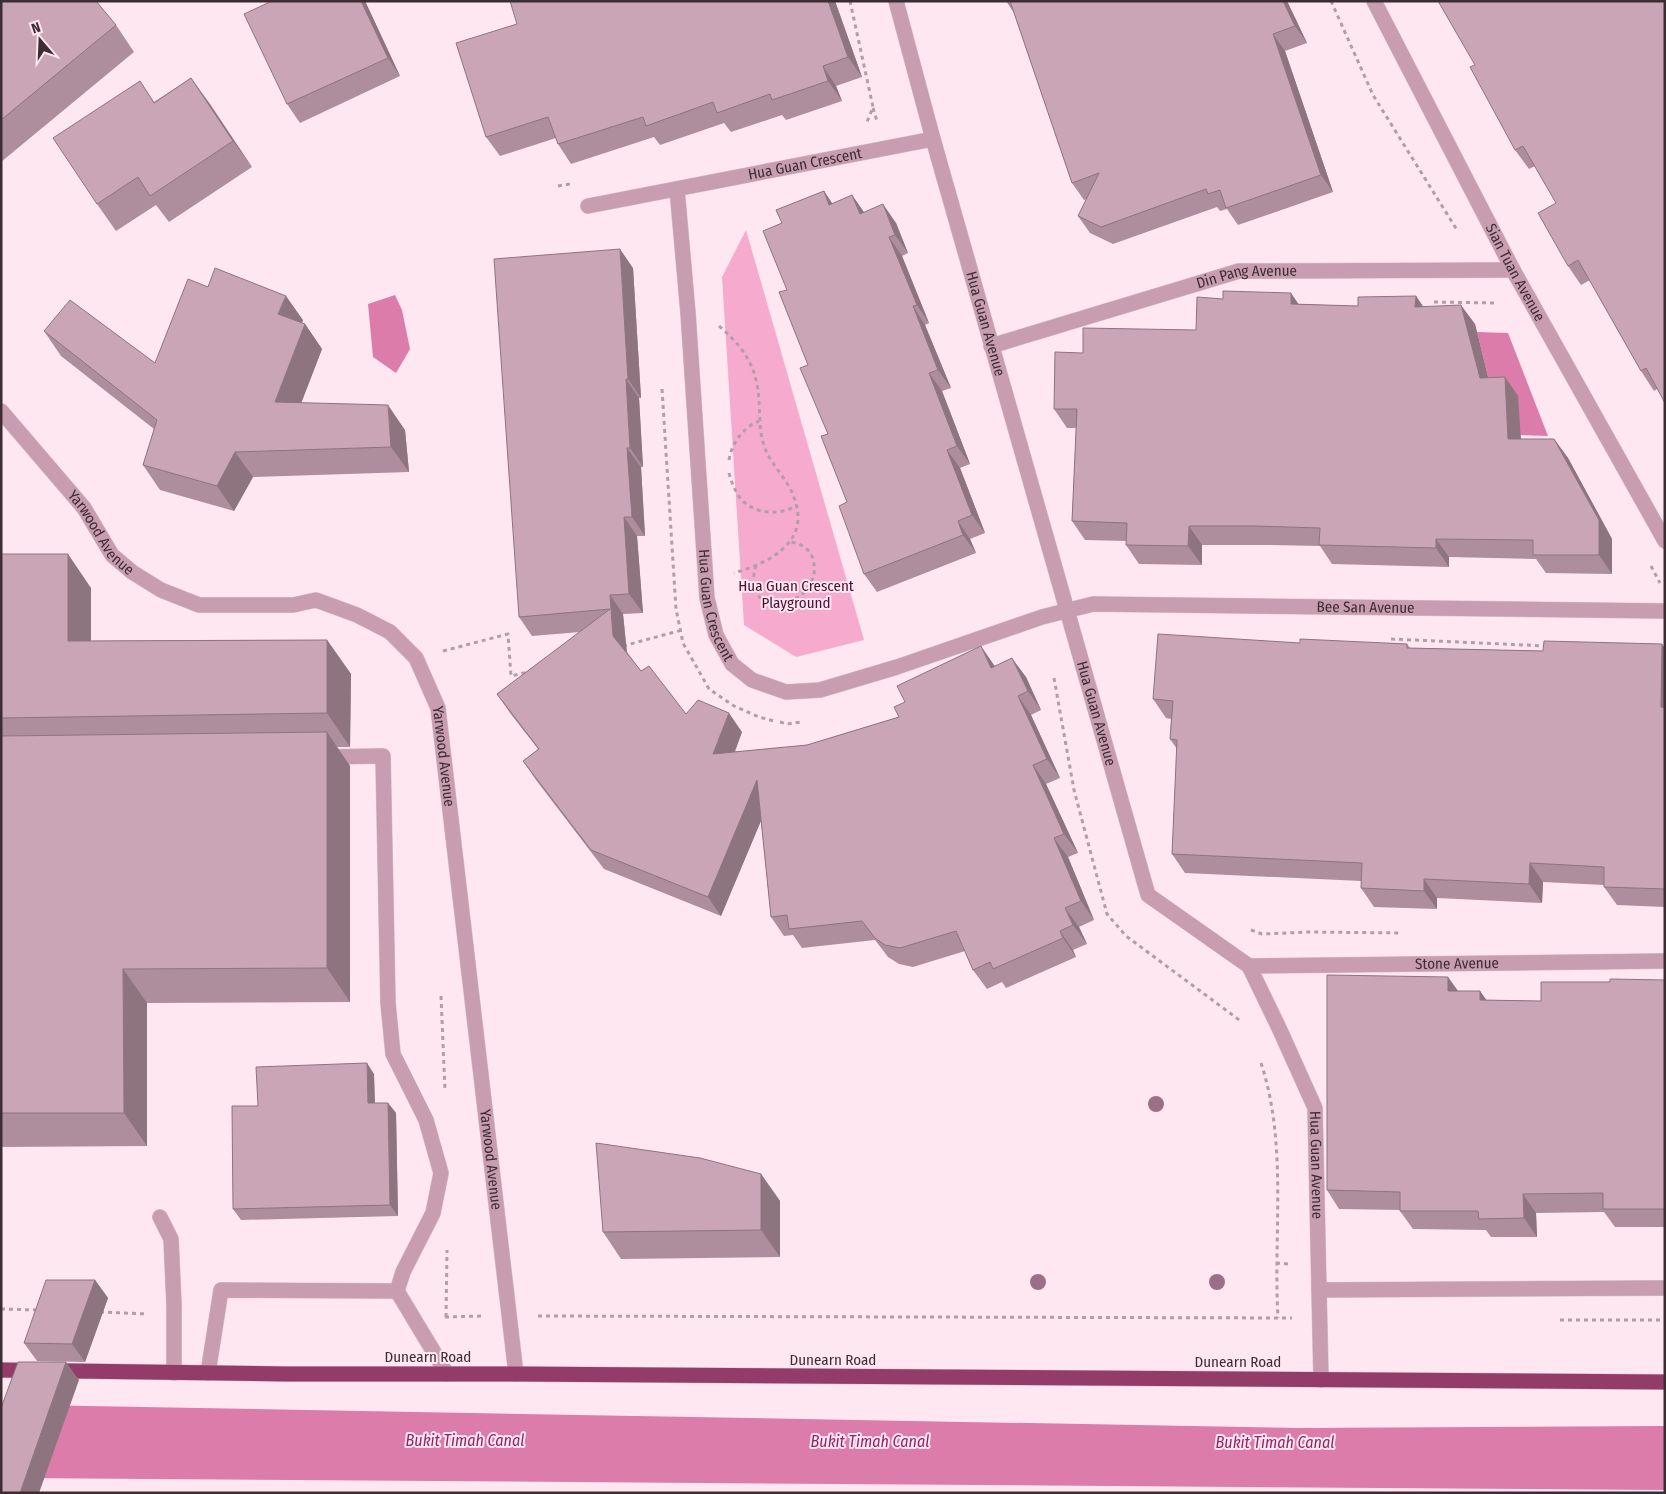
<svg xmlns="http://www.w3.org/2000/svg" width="1666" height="1494" viewBox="0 0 1666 1494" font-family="'Fira Sans Condensed',sans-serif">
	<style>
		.green { fill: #f6abce }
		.water { fill: #db7cab }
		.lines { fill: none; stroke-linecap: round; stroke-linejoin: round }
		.minor-casing { stroke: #d8c2cb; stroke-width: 16 }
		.highway-casing { stroke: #d8c2cb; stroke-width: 16 }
		.path { stroke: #b29ea6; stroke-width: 3; stroke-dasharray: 4 4; stroke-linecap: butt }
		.minor { stroke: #c99db0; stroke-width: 15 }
		.highway { stroke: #933b69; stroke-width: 15 }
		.tree { fill: #9b7087 }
		.wall { fill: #ae8e9d }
		.shaded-wall { fill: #8d747f }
		.building { fill: #caa5b6; stroke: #8d747f }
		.labels { text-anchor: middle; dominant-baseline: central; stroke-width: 4; stroke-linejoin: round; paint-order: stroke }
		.street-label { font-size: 15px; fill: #3c2d33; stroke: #ffe7f1 }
		.park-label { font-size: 15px; fill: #4a0f30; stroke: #ffe7f1 }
		.water-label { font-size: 16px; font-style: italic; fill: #922263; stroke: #ffe7f1 }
	</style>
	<rect width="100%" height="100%" fill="#ffe7f1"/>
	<path class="green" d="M746,230L864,640L796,657L744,625L722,277Z"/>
	<path class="water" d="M395,295L402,310L410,349L396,373L373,357L368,304Z
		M1477,332L1508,333L1548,436L1520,435L1493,397Z
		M31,1405L1300,1428L1665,1426V1490L11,1478Z"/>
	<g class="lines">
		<defs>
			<g id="minor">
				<path id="s1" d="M896,1L933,139L1148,895L1249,966L1279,1028L1315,1108L1321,1380"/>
				<path id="s2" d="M1374,1L1513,270L1665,541"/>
				<path id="s3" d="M677,189L688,313L707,598L716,635L732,664L752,680L786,692L820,690L897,667L1042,617L1093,604L1665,611"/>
				<path id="s4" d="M588,206L933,139"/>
				<path id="s5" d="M991,346L1239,271L1513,270"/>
				<path id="s6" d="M1,411L84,508L112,555L132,572L161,590L199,605H293L316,600L357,615L390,632L416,658L438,708L516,1374"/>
				<path d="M323,757L383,756L388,1003L393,1054L426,1120L441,1173L433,1213L403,1272L397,1291L447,1374"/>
				<path id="s7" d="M1249,966L1665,961"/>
				<path d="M160,1217L171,1239L174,1305V1373"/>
				<path d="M1319,1290L1665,1288"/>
				<path d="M208,1373L221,1290L397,1291"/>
			</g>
			<path id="highway" d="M1,1370L287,1374H516L1665,1382"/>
		</defs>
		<use href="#minor" class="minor-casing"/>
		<use href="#highway" class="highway-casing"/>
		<path class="path" d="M850,1L873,107L867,122
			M1331,1L1373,95L1457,230
			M873,108L877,121
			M558,186L570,184
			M1434,302L1497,303
			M719,326C744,348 757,366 759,401C760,415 759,429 763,442C767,459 780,471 788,485C817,536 778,560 734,573
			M662,389L676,609L683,643L709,689L734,706L759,717L774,721
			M729,460C732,442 743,428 759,421
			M729,473C731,481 734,488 738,495C750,514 780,517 797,505
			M756,565C738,626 826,608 813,559C810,548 800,543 789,542
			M1651,566L1660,583
			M1391,639L1547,646
			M623,646L682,630
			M443,651L508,634L511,676L528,672
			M1054,678L1074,790L1107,914L1126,936L1242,1022
			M780,722L787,724L801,722
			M1251,930L1262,934L1309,932L1402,933
			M441,996L445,1090
			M1261,1063C1288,1145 1273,1234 1278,1318
			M1276,1263L1289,1264
			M1,1309L39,1310
			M100,1312L147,1314
			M538,1316L1292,1318
			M445,1317L482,1316
			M446,1317L447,1250
			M1560,1320H1665"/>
		<use href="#minor" class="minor"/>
		<use href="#highway" class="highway"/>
	</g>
	<g class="tree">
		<circle cx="1156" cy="1104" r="8"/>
		<circle cx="1038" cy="1282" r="8"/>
		<circle cx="1217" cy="1282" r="8"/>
	</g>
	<path class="wall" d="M1,1L116,25L134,52L1,162Z
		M272,1H365L400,76L300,123L287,104Z
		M835,1L862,77L836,86L842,101L786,120L782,115L731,132L724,123L660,145L654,137L571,164L558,144L556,138L500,156L486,137L517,24Z
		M1006,1H1287L1307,43L1285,51L1333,192L1238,225L1227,209L1220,211L1217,207L1113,244L1090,233L1078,216L1087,199L1084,200L1072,183L1014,13Z
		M1665,1L1657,389L1654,391L1641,371L1590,280L1581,285L1568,266L1556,203L1535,166L1529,169L1515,150L1475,65Z
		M191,78L252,167L169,222L156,205L116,231L97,204L140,81L154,102Z
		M824,191L832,204L852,195L864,212L896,223L908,253L902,256L929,323L925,325L951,388L942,391L970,464L960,468L985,533L970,539L976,553L877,592L864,574L847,502L808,365L782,223Z
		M633,268L641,398H639L643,467H641L645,536H637L643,613L623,614L627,652L641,671L686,714L742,732L735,752L807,745L899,717L994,665L995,667L1026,677L1041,710L1031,715L1060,778L1046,784L1078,853L1068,857L1094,920L1079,927L1087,944L1073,950L1076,957L1006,988L1002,982L987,989L973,970L965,951L913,967L899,964L888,957L875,940L802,948L793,935L784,936L771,917L761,821L721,916L604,869L536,780L523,761L538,749L510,713L497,694L580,632L532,636L519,617Z
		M208,287L303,320L302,323L305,324L322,349L301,403L405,430L409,472L253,477L234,511L160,490L143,465L154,429L61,356L44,331L155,363Z
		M1416,296L1423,307L1475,324L1488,378L1518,396L1521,439H1554L1568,458L1612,539V574L1546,573L1536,559L1449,557V567L1332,564L1320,546L1268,545H1202V565L1139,564L1126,545V541L1085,540L1072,521L1076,428H1067L1054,409L1083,353L1196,330L1298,304L1358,306Z
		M1,554L91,588V641L327,640L351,674L350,747H337L350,766V1002L147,1003V1146L1,1147Z
		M1300,643L1407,644L1410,648L1543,651L1665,648V907L1617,905L1604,887V885L1543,882L1542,903L1437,898V909L1374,907L1361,888V881L1185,873L1172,854L1177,749L1170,739L1171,719L1166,718L1153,699Z
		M1665,980V1227H1615L1604,1212L1536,1213L1537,1237H1491L1486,1230L1413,1229L1400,1211V1210L1339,1209L1327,1190L1458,991L1486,1000L1541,1001L1610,982Z
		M374,1074L375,1103H388L396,1113L398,1216L241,1220L233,1209L258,1106Z
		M761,1174L780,1201V1257L621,1259L603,1232Z
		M95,1280L108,1298L85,1362L37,1361L24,1343Z"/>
	<path class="shaded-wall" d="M361,1H365L400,76L388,58Z
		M828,1H835L862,77L848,57Z
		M1283,1H1287L1307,43L1295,26Z
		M1273,34L1285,51L1333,192L1321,175Z
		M823,66L836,86L842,101L828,81Z
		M191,78L210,104L252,167L233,141Z
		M824,191L836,209L829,205Z
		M852,195L865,214H860Z
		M883,204L896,223L908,253L895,235Z
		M889,237L902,256L929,323L917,305Z
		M620,249L633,268L641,398L628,379Z
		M1291,293L1304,312L1291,304Z
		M286,296L303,320L296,339L278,314Z
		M1416,296L1429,315L1415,307Z
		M1461,305L1475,324L1493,397L1480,378Z
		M913,306L925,325L951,388L938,370Z
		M305,324L322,349L292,427L275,402Z
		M929,373L942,391L970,464L957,446Z
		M1505,377L1518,396L1522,458L1508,439Z
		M626,379L639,398L643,467L630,448Z
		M388,405L405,430L409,472L391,447Z
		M1554,439L1568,458L1612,539V574L1599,555Z
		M627,448L641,467L645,536L632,517Z
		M947,450L960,468L985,533L972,515Z
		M235,452L253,477L234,511L217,486Z
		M624,517L637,536L643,613L629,594Z
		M958,521L970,539L976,553L963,535Z
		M1189,526L1202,545V565L1188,546Z
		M1436,539L1449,557V567L1436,548Z
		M68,554L91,588V675L68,641Z
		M610,595L623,614L627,655L613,636Z
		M327,640L351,674L350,747L327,713Z
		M1662,644L1665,648V713L1661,707Z
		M981,646L994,665L1004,687L991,668Z
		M1012,658L1026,677L1041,710L1028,691Z
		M1018,696L1031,715L1060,778L1047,759Z
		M729,713L742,732L726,773L713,754Z
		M327,732L350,766V1002L327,968Z
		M1033,765L1046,784L1078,853L1064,834Z
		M757,780L770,799L721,916L708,897Z
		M1054,838L1068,857L1094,920L1081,901Z
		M1530,863L1543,882L1542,903L1529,884Z
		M1424,879L1437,898V909L1424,891Z
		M1065,908L1079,927L1087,944L1073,925Z
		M1060,931L1073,950L1076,957L1063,938Z
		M123,969L147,1003V1146L124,1113Z
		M1448,977L1461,995L1448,991Z
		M1480,991L1493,1009L1480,1000Z
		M367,1063L374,1074L375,1114L368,1103Z
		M388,1103L396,1113L398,1216L390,1205Z
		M761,1174L780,1201V1257L761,1230Z
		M1523,1194L1536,1213L1537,1237L1524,1218Z
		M95,1280L108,1298L85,1362L72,1344Z
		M66,1362L79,1380L39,1493H20Z"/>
	<path class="building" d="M1,1H96L116,25L1,120Z
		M272,1H361L388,58L287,104L244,14Z
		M510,1H828L848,57L823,66L828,81L772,100L770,94L717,113L713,102L646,126L643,117L558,144L548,117L486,137L456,43L517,24Z
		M1010,1H1283L1295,26L1273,34L1321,175L1226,208L1220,190L1208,194L1206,189L1101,227L1078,216L1099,173L1072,183Z
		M1438,1H1665V403L1646,368L1641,371L1578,260L1568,266L1538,213L1556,203L1523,146L1515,150L1470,67L1475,65Z
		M191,78L233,141L150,196L138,177L97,204L53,138L140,81L154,103Z
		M824,191L829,205L852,195L860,214L883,204L895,235L889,237L917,305L913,306L938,370L929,373L957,446L947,450L972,515L958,521L963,535L864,574L839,506L847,502L821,436L828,434L800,368L808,365L779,292L787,290L763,231L782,223L776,210Z
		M620,249L628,379H626L630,448H627L632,517H624L629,594L610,595L613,636L641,671L649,666L686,714L698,700L729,713L713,754L807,745L899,717L894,707L905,702L897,686L981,646L991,668L1012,658L1028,691L1018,696L1047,759L1033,765L1064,834L1054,838L1081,901L1065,908L1073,925L1060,931L1063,938L993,969L990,962L973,970L956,931L900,948L885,945L875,938L862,921L789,929L787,915L771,917L757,780L708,897L591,850L523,761L539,749L497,694L610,609L519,617L494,259Z
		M215,268L286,296L278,314L305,324L275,402L388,405L391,447L235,452L217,486L143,465L157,420L44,331L70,300L155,363L188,279L208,287Z
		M1223,291L1291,293V304L1358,306V297L1416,296L1415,307L1461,305L1480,378L1505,377L1508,439H1554L1599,520V555H1533V540L1436,539V548L1319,545L1320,528L1255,526H1189L1188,546L1126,545L1127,523L1072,521L1077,409H1054L1055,352L1083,353V328L1196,330L1197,297L1223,299Z
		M1,554H68V641L327,640V713L1,718Z
		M1158,634L1300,643V639L1407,644V648L1543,651L1544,641L1662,644L1661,707L1665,708V889L1604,887V867L1530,863L1529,884L1424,879V891L1361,888L1362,863L1172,854L1177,740L1170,739L1173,701L1153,699Z
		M327,732V968L123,969L124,1113H1V736Z
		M1327,975L1448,977V991H1480V1000L1541,1001V982H1610V979L1665,980V1209H1603V1193L1523,1194L1524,1218L1479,1219L1478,1211H1400V1192L1327,1190Z
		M367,1063L368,1103H388L390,1205L233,1209L232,1106H258L256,1067Z
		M596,1143L700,1158L761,1174V1230L603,1232Z
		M46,1280H95L72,1344L24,1343Z
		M18,1362H66L20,1493H1V1408Z"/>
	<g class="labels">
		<g class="street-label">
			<text stroke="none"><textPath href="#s4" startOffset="221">Hua Guan Crescent</textPath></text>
			<text stroke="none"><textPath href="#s2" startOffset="306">Sian Tuan Avenue</textPath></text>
			<text stroke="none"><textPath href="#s5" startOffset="266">Din Pang Avenue</textPath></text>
			<text stroke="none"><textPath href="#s1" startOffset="335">Hua Guan Avenue</textPath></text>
			<text stroke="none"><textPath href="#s6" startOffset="158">Yarwood Avenue</textPath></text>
			<text stroke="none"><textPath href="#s3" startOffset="419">Hua Guan Crescent</textPath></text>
			<text stroke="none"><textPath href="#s3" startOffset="1136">Bee San Avenue</textPath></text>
			<text stroke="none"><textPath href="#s1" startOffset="740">Hua Guan Avenue</textPath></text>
			<text stroke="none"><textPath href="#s6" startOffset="622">Yarwood Avenue</textPath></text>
			<text stroke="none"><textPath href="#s7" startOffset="208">Stone Avenue</textPath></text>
			<text stroke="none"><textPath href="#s6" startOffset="1028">Yarwood Avenue</textPath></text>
			<text stroke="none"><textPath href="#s1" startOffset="1266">Hua Guan Avenue</textPath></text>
			<text x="428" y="1357">Dunearn Road</text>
			<text x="833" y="1360">Dunearn Road</text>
			<text x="1238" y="1362">Dunearn Road</text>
		</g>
		<g class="park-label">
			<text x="796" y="586">Hua Guan Crescent<tspan x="796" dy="17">Playground</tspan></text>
		</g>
		<g class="water-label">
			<text x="465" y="1440">Bukit Timah Canal</text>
			<text x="870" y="1441">Bukit Timah Canal</text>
			<text x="1275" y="1442">Bukit Timah Canal</text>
		</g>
	</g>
	<rect width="1666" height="1494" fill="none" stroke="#3c2d33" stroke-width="5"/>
	<g transform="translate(40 40) rotate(341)" stroke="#ffe7f1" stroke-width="4" paint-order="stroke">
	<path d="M0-4L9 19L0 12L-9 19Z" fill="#3c2d33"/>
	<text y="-8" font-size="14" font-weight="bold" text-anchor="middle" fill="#3c2d33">N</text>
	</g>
</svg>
